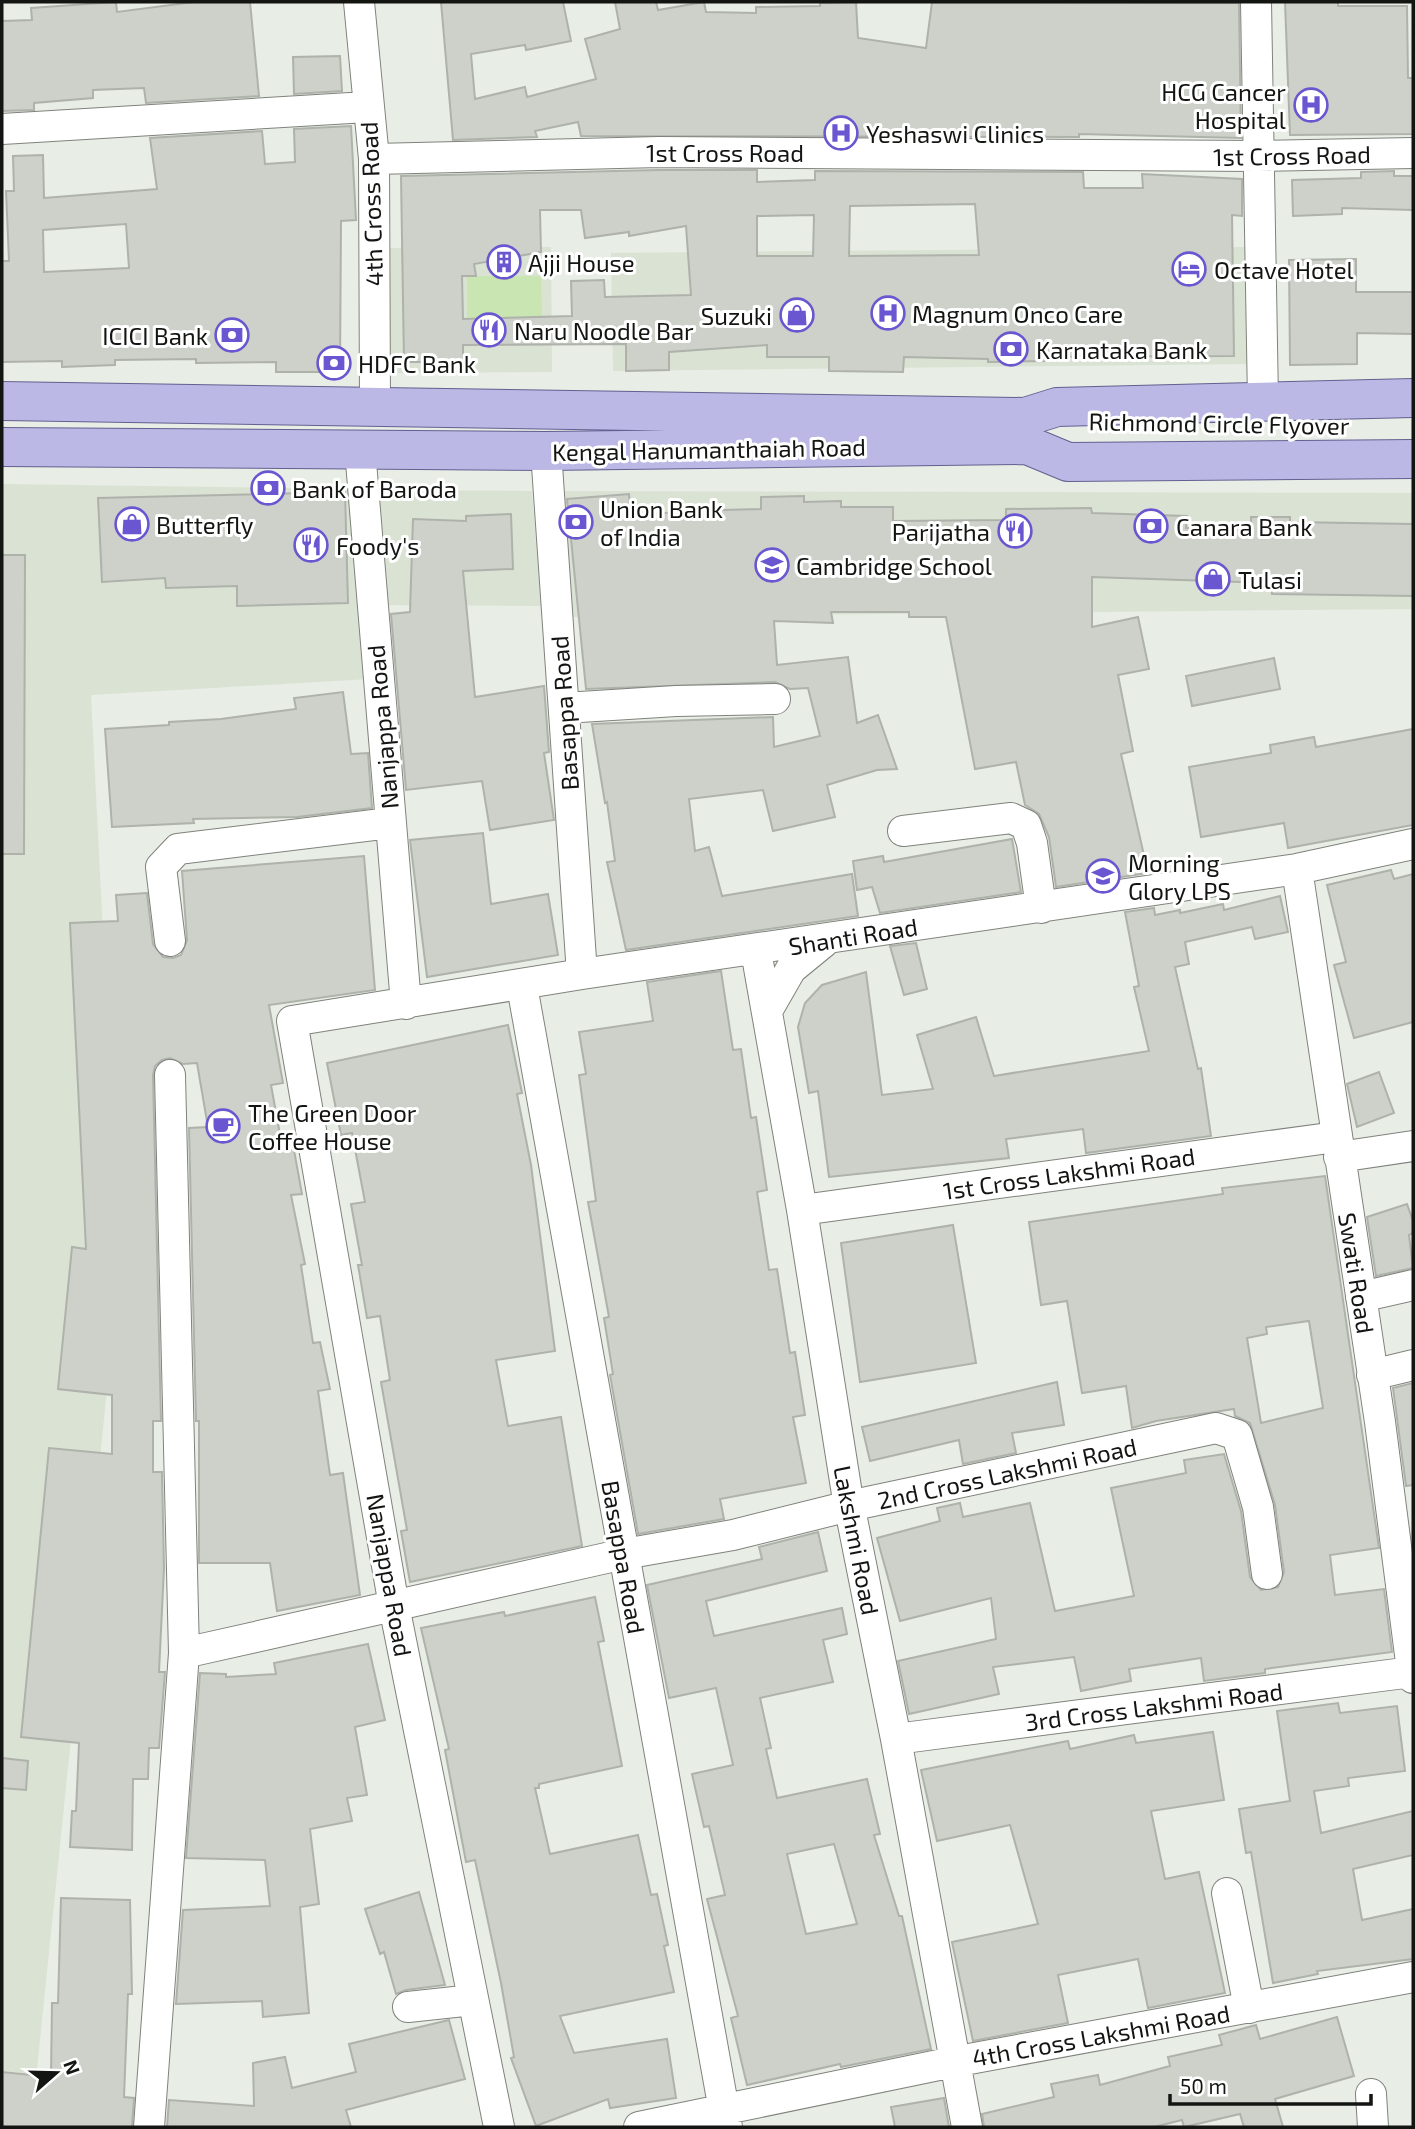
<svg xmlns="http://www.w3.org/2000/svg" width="1415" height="2129" viewBox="0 0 1415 2129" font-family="'Exo 2',sans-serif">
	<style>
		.built { fill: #dae2d4 }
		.green { fill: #c9e6b2 }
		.building { fill: #cdd1c9; stroke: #aeb2ab; stroke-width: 2; fill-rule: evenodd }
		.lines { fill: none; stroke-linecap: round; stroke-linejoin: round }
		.minor-casing { stroke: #7f837c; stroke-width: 32 }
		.primary-casing { stroke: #626090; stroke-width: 40 }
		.minor { stroke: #fff; stroke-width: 30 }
		.primary { stroke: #bbb8e5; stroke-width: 38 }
		.labels { text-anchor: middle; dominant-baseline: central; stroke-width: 6; stroke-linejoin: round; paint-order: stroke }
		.poi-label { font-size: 24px; fill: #131512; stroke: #fff; text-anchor: start }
		.street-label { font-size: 24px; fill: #131512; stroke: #fff }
	</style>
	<rect width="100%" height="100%" fill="#e8ede5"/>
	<path class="built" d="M551,247L552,372L389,373L388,248Z
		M1247,247L1248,364L613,371L611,253Z
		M2,484L354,489L370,679L91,695L108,1034L124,1225L31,2127H2Z
		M368,490L532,491L541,606L377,605Z
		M559,491L1413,493V609L572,617Z"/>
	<path class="green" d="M467,276H541L542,318L467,319Z"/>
	<path class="building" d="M116,2L117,12L194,2H250L259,96L146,103L144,88L93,90V98L34,103V110L2,111V21L32,20L31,8Z
		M441,2H563L571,41L526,50L525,45L471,54L475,99L525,87L527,97L596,79L585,39L620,29L615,2H656L658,10L704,2L706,12L756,13V7L820,6V3L856,2L858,38L926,48L932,2L1239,3L1241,138L1079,134V137L581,136L578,122L535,131L537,137L453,140Z
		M1285,2H1338V6H1407L1408,78H1413V134L1290,135Z
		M340,56L342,91L294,94L293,57Z
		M351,126L356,220L341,221L340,372H276V362L196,363V359L115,360V365L62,367V361L2,362V261H9L6,191H14L13,156L43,155L44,198L157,189L150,138L262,131L265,164L295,162L294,129ZM126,224L129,268L44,272L43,230Z
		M659,170H757V182L815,180V171L1083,172L1084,188H1143L1142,174L1242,179V216L1232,215L1234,356L1045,357V361L988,362V359L904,357L903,372L829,371V357H767V345L669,352V370L626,371V344L463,345V362H404L401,176ZM975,204L979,255L849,256L850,206ZM540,210H581L585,238L629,232V236L686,226L691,295L605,297L604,280L571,281L572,316L463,319L462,276H476L474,264L541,252ZM814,215L813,256H757V216Z
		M1394,171V176H1413V210L1342,208V214L1293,216L1292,180L1361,178V172Z
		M1356,259V292H1413V334L1357,333V364L1290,365L1289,260Z
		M345,492L348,603L237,606V586L166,588L165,578L102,582L98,498Z
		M629,494L631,517L682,511L761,509V497L804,496V502L841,501V507H893V521L1006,520V509L1091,508L1092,513L1187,516L1186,528L1251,526V517H1290V522L1413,524V596L1272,594L1271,583L1092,577V627L1138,617L1149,669L1118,675L1133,751L1121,754L1148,873L1056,887L1049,837L1039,814L1025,805L1016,762L975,769L946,617H909V612H831L833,623L774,621L777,665L848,657L857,723L878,715L897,769L877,770L827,785L835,817L773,831L763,790L689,799L695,851L709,847L722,896L852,874L858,916L626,950L607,862L615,861L607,802L605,803L592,724L773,717L774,747L820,736L808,688L790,689L775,682L586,689L567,499Z
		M511,514L513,569L463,571L475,697L544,686L549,752L544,753L554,820L490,830L482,781L406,790L391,614L410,612L413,519L466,521V516Z
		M2,555H25L24,854H2Z
		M1274,658L1280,689L1192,706L1186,676Z
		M343,692L351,754L368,753L372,808L297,817L193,819L194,823L112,827L105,729L169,725V722L221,719L296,709L294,698Z
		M1413,729V825L1288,848L1284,823L1201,837L1189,767L1271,753L1270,745L1314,737L1316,747Z
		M483,833L491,904L548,894L558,955L427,977L410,840Z
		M1012,839L1021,892L880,913L872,887L857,890L853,861L883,856L884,862Z
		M364,856L375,990L269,1005L283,1083L271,1085L281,1140L292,1139L302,1194L291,1195L305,1264L301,1265L313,1343L320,1342L330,1389L318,1391L330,1475L343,1473L360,1595L277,1611L270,1563H199V1421H196L189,1128L208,1127L197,1063L183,1064L170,1058L162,1060L155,1066L153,1075L161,1421H153V1472H162L164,1568L159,1672H165L159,1748H149L148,1779H133L132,1850L70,1847L72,1811H76L79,1743L21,1737L49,1448L112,1454V1395L58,1389L72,1247L86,1249L70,923L118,921L116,895L147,893L153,944L163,957L173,958L181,955L187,940L182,871Z
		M1391,870L1394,879L1413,874V1022L1354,1038L1334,965L1346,962L1327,885Z
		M1280,896L1288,932L1255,939L1252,927L1185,942L1189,964L1175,967L1198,1069L1201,1068L1211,1136L1086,1153L1083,1129L1006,1139L1009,1158L829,1177L818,1091L809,1093L798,1027L805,1003L822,985L866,972L882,1095L933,1089L917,1035L976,1017L994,1076L1149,1051L1134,987L1139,986L1125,912L1154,908L1155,915L1180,910V913L1223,904L1224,910Z
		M916,943L927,989L904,995L890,946Z
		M721,971L733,1050L741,1049L751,1118L756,1117L767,1190L757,1192L769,1270L777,1269L790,1353L795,1352L805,1415L793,1417L806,1483L720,1499L724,1519L638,1534L610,1375L613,1374L604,1318L609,1317L588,1202L596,1201L579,1075L586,1074L579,1032L653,1021L647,982Z
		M508,1025L522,1093L517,1094L531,1165L555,1351L496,1360L508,1426L561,1417L582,1546L410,1582L401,1531L407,1530L381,1382L390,1380L380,1316L367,1318L358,1265H362L351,1204L365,1202L352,1133L341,1135L327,1063Z
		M1379,1072L1394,1113L1357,1127L1347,1084Z
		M1325,1176L1379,1548L1330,1555L1335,1595L1384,1589L1392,1652L1265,1669V1673L1204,1681L1201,1658L1129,1669L1131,1681L1081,1691L1074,1657L993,1667L999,1694L909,1714L898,1661L996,1639L991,1598L900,1621L877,1538L940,1521L937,1508L960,1503L963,1517L1030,1503L1055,1611L1134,1596L1111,1488L1186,1473L1184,1460L1224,1454L1241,1511L1250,1577L1261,1590L1278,1587L1284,1572L1275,1505L1250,1423L1235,1416L1234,1409L1156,1421L1132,1428L1126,1386L1082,1393L1067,1301L1041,1305L1029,1222L1223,1194L1222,1188ZM1309,1321L1323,1408L1261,1423L1247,1338L1267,1334L1266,1327Z
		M1407,1204L1413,1221V1233L1409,1235L1413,1268L1376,1276L1367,1217Z
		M953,1225L976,1363L860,1382L841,1243Z
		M1057,1382L1064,1425L1012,1433L1016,1453L963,1464L959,1440L870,1461L862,1427Z
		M1413,1383V1485L1406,1486L1393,1388Z
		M818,1532L827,1571L706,1601L714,1636L842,1608L847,1634L823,1640L833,1682L760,1698L771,1748L766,1749L777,1798L867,1779L880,1834L874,1835L899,1916H902L931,2049L841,2067L840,2064L747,2085L731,2018L738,2016L707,1899L725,1895L709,1826L704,1827L692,1774L733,1765L716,1688L669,1698L647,1585L762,1559L759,1547ZM834,1844L857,1924L806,1934L787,1854Z
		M595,1597L604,1641L598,1642L622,1766L539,1784V1788H535L550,1854L638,1835L651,1895L657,1894L668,1945L664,1946L674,1992L560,2016L574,2053L667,2039L676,2098L610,2108L608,2099L536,2126L511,2058L514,2057L501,1983L475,1860L466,1862L445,1750L449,1749L421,1628L504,1612L505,1616Z
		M368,1644L385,1720L355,1727L367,1795L347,1798L352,1821L310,1829L319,1904L300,1907L309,2013L263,2017L262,2001L176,2004L183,1910L270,1906L265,1860L186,1858L200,1673L226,1674V1677L276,1674L274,1663Z
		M1338,1703L1340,1713L1397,1706L1405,1771L1348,1778L1349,1786L1314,1791L1321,1833L1413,1811V1855L1353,1869L1362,1920L1413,1909V1959L1317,1971L1318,1974L1273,1983L1251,1852L1246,1853L1239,1809L1290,1801L1277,1711Z
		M1213,1732L1224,1800L1151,1811L1165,1879L1199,1872L1225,1993L1148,2008L1138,1959L1058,1975L1068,2023L973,2041L952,1942L1038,1924L1010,1825L937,1841L921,1770L1068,1741L1070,1749L1134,1735L1136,1743Z
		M2,1758L28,1761L26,1790L2,1788Z
		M419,1892L445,1985L406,1990L396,1994L384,1952L380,1954L365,1909Z
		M61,1898L130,1900L132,1994H128L124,2097L134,2098L132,2127H2V2072L51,2077L52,2003H58Z
		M1337,2017L1354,2076L1275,2099L1283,2127H1244L1240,2114L1184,2127L1182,2120L1154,2127H984L982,2114L1054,2097L1051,2084L1098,2075L1100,2085L1170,2066L1168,2057L1222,2045L1219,2035L1256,2025L1260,2039Z
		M449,2020L465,2079L346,2110L351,2127H167L169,2100L254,2106L253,2063L285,2057L292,2088L356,2072L349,2044Z
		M944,2098L949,2127H895L891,2107Z"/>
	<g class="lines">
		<defs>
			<path id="minor" d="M359,2L374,159L375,406
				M1256,2L1263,401
				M2,129L367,107
				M374,159L659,152L1258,156L1413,153
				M360,450L406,1004
				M546,451L582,974
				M564,708L676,701L775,699
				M903,831L1011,818L1026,825L1032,843L1041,908
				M1297,869L1380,1422L1413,1678
				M170,941L161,867L178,849L390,823
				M756,951L802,1210L847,1494L896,1739L967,2127
				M522,986L727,2127
				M767,1011L791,969L824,942
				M1339,1157L1413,1146
				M802,1210L1336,1137
				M1361,1297L1413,1285
				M1372,1375L1413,1365
				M184,1653L624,1554L733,1535L849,1506L1216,1428L1237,1435L1258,1507L1267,1574
				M896,1739L1412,1672
				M1227,1893L1249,2008
				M408,2007L473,2000
				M1371,2094L1373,2127
				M149,2127L184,1653L170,1075
				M499,2127L394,1606L292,1021L582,974L1297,869L1413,844
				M639,2127L953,2062L1413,1977"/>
			<path id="primary" d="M2,401L1025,417L1057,407L1413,398
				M2,447L546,451L1027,445L1068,462L1413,459"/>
		</defs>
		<use href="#minor" class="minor-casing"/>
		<use href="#primary" class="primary-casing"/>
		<use href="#minor" class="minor"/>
		<use href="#primary" class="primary"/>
	</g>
	<defs>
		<symbol id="hospital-ring" viewBox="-11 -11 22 22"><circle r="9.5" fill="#fff" stroke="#6956d0" stroke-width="1.5"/><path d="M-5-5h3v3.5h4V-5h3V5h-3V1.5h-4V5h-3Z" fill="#6956d0"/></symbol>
		<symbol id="building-ring" viewBox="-11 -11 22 22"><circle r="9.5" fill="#fff" stroke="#6956d0" stroke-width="1.5"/><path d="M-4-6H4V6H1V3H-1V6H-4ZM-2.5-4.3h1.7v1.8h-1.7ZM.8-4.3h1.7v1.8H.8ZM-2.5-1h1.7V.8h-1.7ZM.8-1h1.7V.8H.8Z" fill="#6956d0"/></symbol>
		<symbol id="hotel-ring" viewBox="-11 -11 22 22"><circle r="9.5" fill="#fff" stroke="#6956d0" stroke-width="1.5"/><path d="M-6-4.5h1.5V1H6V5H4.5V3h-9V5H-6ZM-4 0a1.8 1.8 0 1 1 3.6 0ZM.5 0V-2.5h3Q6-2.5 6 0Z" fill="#6956d0"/></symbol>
		<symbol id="shop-ring" viewBox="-11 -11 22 22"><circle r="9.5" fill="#fff" stroke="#6956d0" stroke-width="1.5"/><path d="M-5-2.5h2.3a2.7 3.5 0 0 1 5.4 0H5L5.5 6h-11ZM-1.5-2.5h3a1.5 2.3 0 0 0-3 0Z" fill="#6956d0"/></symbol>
		<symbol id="restaurant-ring" viewBox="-11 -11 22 22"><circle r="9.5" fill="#fff" stroke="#6956d0" stroke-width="1.5"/><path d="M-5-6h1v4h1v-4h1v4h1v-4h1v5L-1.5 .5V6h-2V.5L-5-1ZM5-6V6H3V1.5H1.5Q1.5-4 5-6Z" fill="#6956d0"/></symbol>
		<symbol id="bank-ring" viewBox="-11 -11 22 22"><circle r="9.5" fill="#fff" stroke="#6956d0" stroke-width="1.5"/><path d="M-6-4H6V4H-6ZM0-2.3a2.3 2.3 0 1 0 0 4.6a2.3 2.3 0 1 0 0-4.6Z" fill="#6956d0"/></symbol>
		<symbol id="school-ring" viewBox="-11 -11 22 22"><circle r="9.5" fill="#fff" stroke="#6956d0" stroke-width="1.5"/><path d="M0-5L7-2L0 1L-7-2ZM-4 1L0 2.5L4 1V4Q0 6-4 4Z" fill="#6956d0"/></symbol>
		<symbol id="cafe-ring" viewBox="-11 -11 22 22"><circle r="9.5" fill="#fff" stroke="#6956d0" stroke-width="1.5"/><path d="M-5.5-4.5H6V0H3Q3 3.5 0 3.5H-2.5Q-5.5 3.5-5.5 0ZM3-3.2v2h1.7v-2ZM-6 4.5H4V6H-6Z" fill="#6956d0"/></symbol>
	</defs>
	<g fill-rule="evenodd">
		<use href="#hospital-ring" x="1292" y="86" width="38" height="38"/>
		<use href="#hospital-ring" x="822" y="114" width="38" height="38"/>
		<use href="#building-ring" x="485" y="243" width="38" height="38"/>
		<use href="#hotel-ring" x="1170" y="250" width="38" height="38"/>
		<use href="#hospital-ring" x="869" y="294" width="38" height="38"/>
		<use href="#shop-ring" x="778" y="296" width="38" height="38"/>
		<use href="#restaurant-ring" x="470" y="311" width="38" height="38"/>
		<use href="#bank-ring" x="213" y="316" width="38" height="38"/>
		<use href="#bank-ring" x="992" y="330" width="38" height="38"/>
		<use href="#bank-ring" x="315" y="344" width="38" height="38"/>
		<use href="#bank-ring" x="249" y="469" width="38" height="38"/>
		<use href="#bank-ring" x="557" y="503" width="38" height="38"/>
		<use href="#shop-ring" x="113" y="505" width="38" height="38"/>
		<use href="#bank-ring" x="1132" y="507" width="38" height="38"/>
		<use href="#restaurant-ring" x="996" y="512" width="38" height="38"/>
		<use href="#restaurant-ring" x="292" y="526" width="38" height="38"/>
		<use href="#school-ring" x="753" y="546" width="38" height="38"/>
		<use href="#shop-ring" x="1194" y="560" width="38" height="38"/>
		<use href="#school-ring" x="1084" y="857" width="38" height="38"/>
		<use href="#cafe-ring" x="204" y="1107" width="38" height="38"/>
	</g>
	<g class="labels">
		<g class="poi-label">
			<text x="1286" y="91" text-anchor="end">HCG Cancer<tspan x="1286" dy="28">Hospital</tspan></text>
			<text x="866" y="133">Yeshaswi Clinics</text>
			<text x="528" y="262">Ajji House</text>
			<text x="1214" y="269">Octave Hotel</text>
			<text x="912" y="313">Magnum Onco Care</text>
			<text x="772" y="315" text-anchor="end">Suzuki</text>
			<text x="514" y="330">Naru Noodle Bar</text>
			<text x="208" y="335" text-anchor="end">ICICI Bank</text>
			<text x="1036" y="349">Karnataka Bank</text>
			<text x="358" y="363">HDFC Bank</text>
			<text x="292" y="488">Bank of Baroda</text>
			<text x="600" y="508">Union Bank<tspan x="600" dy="28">of India</tspan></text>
			<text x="156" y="524">Butterfly</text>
			<text x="1176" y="526">Canara Bank</text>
			<text x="990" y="531" text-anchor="end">Parijatha</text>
			<text x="336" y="545">Foody's</text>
			<text x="796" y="565">Cambridge School</text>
			<text x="1238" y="579">Tulasi</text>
			<text x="1128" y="862">Morning<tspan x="1128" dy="28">Glory LPS</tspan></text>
			<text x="248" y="1112">The Green Door<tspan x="248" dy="28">Coffee House</tspan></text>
		</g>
		<g class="street-label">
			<text x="725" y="152">1st Cross Road</text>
			<text transform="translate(1292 155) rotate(-1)">1st Cross Road</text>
			<text transform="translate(371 204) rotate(-92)">4th Cross Road</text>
			<text transform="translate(1219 423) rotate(1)">Richmond Circle Flyover</text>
			<text transform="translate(709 449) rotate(-1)">Kengal Hanumanthaiah Road</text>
			<text transform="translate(564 713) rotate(-94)">Basappa Road</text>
			<text transform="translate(382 727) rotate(-95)">Nanjappa Road</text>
			<text transform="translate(853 936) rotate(-9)">Shanti Road</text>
			<text transform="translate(1069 1173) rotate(-8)">1st Cross Lakshmi Road</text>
			<text transform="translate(1357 1273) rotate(81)">Swati Road</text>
			<text transform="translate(1007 1473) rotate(-12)">2nd Cross Lakshmi Road</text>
			<text transform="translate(857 1540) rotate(79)">Lakshmi Road</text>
			<text transform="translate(624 1557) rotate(80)">Basappa Road</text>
			<text transform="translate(390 1575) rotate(80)">Nanjappa Road</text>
			<text transform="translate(1154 1706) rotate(-7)">3rd Cross Lakshmi Road</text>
			<text transform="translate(1101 2035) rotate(-10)">4th Cross Lakshmi Road</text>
		</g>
	</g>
	<rect width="1415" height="2129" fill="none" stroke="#131512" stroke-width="7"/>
	<g transform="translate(56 2073) rotate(70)" stroke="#ffffff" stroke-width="5" paint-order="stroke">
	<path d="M0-5L12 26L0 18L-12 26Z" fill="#131512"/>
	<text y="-10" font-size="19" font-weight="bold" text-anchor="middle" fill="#131512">N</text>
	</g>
	<path d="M1170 2094v10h201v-10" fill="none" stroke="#131512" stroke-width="3.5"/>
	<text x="1180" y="2094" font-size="21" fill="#131512" stroke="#ffffff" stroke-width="5" paint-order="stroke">50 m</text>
</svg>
